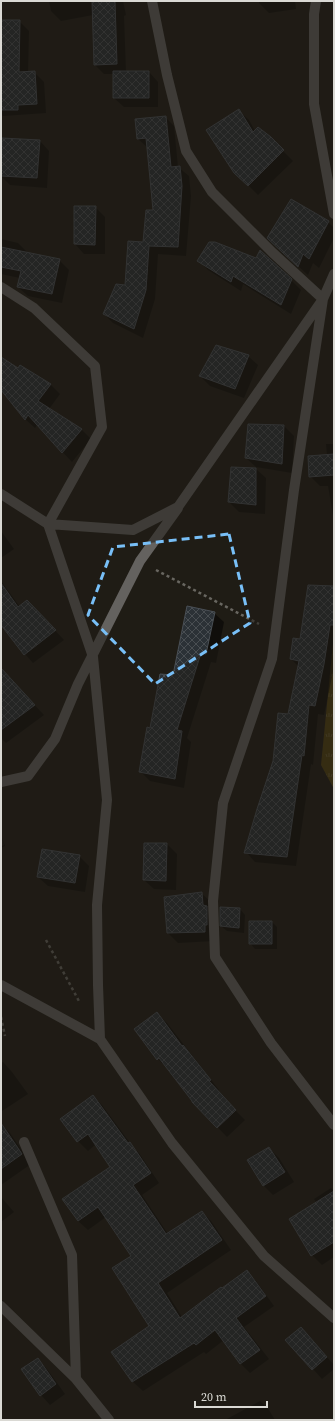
<svg xmlns="http://www.w3.org/2000/svg" width="335" height="1421" viewBox="0 0 335 1421" font-family="'Source Serif 4',serif">
	<style>
		.grass { fill: url(#grass-tufts) }
		.shadow { fill: #0007 }
		.building { fill: url(#building-cross-hatch); stroke: #494f55 }
		.lines { fill: none; stroke-linecap: round; stroke-linejoin: round }
		.path { stroke: #686660; stroke-width: 2.5; stroke-dasharray: 3 3; stroke-linecap: butt }
		.minor { stroke: #64625f; stroke-width: 10 }
		.marked { fill: none; stroke: #78bff7; stroke-width: 3; stroke-dasharray: 8 5; stroke-linejoin: round }
	</style>
	<defs>
		<pattern id="grass-tufts" width="24" height="20" patternUnits="userSpaceOnUse"><rect width="24" height="20" fill="#51400f"/><path d="M3 7l-1-3M5 7V3M7 7l1-3M15 17l-1-3M17 17v-4M19 17l1-3" fill="none" stroke="#695b31"/></pattern>
		<pattern id="building-cross-hatch" width="8" height="8" patternUnits="userSpaceOnUse"><rect width="8" height="8" fill="#2b3136"/><path d="M0 0l8 8M0 8l8-8" fill="none" stroke="#494e52"/></pattern>
	</defs>
	<rect width="100%" height="100%" fill="#1f1c15"/>
	<path class="grass" d="M334,633V789L321,765Z"/>
	<path class="shadow" d="M49,1H123L126,15L124,16L126,72H149L158,82V107H124L114,98V74H104L95,65L93,15L61,21L51,11Z
		M259,1H295L296,9L269,13L259,3Z
		M1,21H19L29,31L28,73L34,72L44,82L46,113L3,116L1,114Z
		M239,111L249,120L255,131L270,138L293,161L258,195L245,182Z
		M165,117L174,126L178,167L189,176L191,196L186,256L158,254L155,299L143,338L113,323L104,314L126,286L144,243L154,211L148,148L138,139Z
		M3,139L40,141L49,151L47,188L10,185L1,176Z
		M95,207L105,217V254H84L75,244Z
		M328,222L334,228V238L319,268L313,263L308,275L278,248Z
		M1,239L18,243L28,253L59,260L69,270L62,303L28,296L18,287L20,278L1,274Z
		M199,261L291,280L301,290L291,314L243,284L241,291L208,270Z
		M248,356L258,365L244,398L210,386L200,376Z
		M1,358L18,369L21,366L51,385L60,394L49,409L82,430L91,439L72,462L37,425L35,428L25,419L3,392L1,395Z
		M284,426L294,436L292,473L256,467L246,458Z
		M326,444H334V521L328,486H320L310,476L327,455Z
		M232,468L256,469L266,478L265,514L239,512L229,502Z
		M1,531L14,549L1,558Z
		M1,581L20,607L36,610L64,640L33,663L25,654L3,627L1,629Z
		M334,587V667L324,715L318,714L313,765L311,764L296,866L255,862L246,852L289,715L299,667L291,659Z
		M214,613L224,622L216,663L211,662L187,738L191,742L184,788L150,781L140,771L151,729L174,676Z
		M1,677L14,683L44,715L6,743L1,738Z
		M1,835L5,846L1,848V844L2,846L4,845Z
		M167,844L177,854L176,890L154,889L144,880Z
		M79,856L89,866L85,892L48,886L38,877Z
		M201,893L211,902L214,941L178,943L168,933Z
		M240,909L245,915L244,933L227,931L221,926Z
		M272,922L277,927V949H255L250,943Z
		M157,1014L167,1023L219,1090L217,1092L245,1120L227,1137L193,1102L168,1069L158,1059Z
		M3,1062L12,1072L28,1094L2,1111L1,1110V1063Z
		M93,1096L102,1105L133,1147L139,1153L159,1183L142,1195L168,1234L202,1212L211,1221L231,1250L167,1293L182,1317L246,1271L256,1281L274,1306L244,1327L269,1359L250,1373L241,1364L224,1340L206,1354L204,1352L143,1391L133,1382L113,1352L151,1326L133,1256L106,1217L88,1230L78,1221L111,1167L96,1144L88,1151L78,1141L62,1119Z
		M1,1124L10,1133L31,1164L1,1185Z
		M269,1148L279,1158L294,1182L273,1195L264,1186Z
		M331,1188L334,1191V1257L322,1265L312,1255L317,1203L314,1199Z
		M1,1197L14,1212L1,1222Z
		M301,1328L334,1365V1369L322,1379L287,1340Z
		M38,1359L47,1369L65,1394L50,1405L41,1395Z
		M260,1401L269,1410L275,1420H225Z"/>
	<path class="building" d="M92,1H115L117,64L94,65Z
		M1,20H20L19,72L35,71L37,104L18,105V110H1Z
		M113,71H149V98H113Z
		M239,109L253,132L258,127L271,137L284,150L248,186L234,173L206,130Z
		M166,116L171,167L180,166L182,186L178,247L149,246L146,290L134,329L103,314L116,284L125,285L128,241L143,242L146,210H153L146,138L137,139L135,119Z
		M2,138L40,140L37,178L1,176Z
		M291,199L329,221L309,259L303,254L298,267L267,238Z
		M74,206H96L95,245L74,244Z
		M209,242H215L256,258L260,250L292,279L281,305L233,276L231,282L197,261Z
		M1,247L60,259L52,294L17,287L21,271L1,267Z
		M216,345L249,355L235,389L199,376Z
		M1,357L18,368L20,365L51,384L38,401L82,429L62,453L28,415L25,420L1,390Z
		M248,424L284,425L282,464L245,458Z
		M334,454V475L309,477L308,456Z
		M231,467L256,468V505L228,502Z
		M1,583L18,607L27,600L56,630L24,655L1,625Z
		M308,585L334,586V625H330L324,664L315,706L309,705L304,756L302,755L287,857L244,853L257,809L273,761L278,713L288,714L299,661L290,659L293,638L300,639Z
		M187,606L215,612L206,654L201,653L177,730L182,731L175,779L139,772L147,727L150,728L160,674L173,675Z
		M1,668L35,705L1,730Z
		M144,843H167L166,881L143,880Z
		M42,849L80,855L75,883L37,877Z
		M202,892L203,905L207,906V925H205V932L167,933L164,897Z
		M220,907L240,908L239,928L220,926Z
		M249,921H272V944H249Z
		M157,1012L182,1046L183,1045L211,1080L209,1081L236,1110L217,1128L192,1102V1101L159,1058L157,1060L134,1029Z
		M93,1095L128,1143L130,1142L151,1173L133,1185L166,1234L202,1211L222,1240L158,1283L180,1318L221,1287L222,1288L247,1270L266,1296L236,1318L260,1350L240,1364L215,1330L196,1345L194,1343L132,1382L111,1352L149,1326L112,1268L131,1256L98,1207L78,1221L62,1199L110,1167L88,1134L77,1142L60,1119Z
		M1,1123L22,1154L1,1169Z
		M269,1147L285,1172L263,1186L247,1160Z
		M334,1191V1242L311,1256L289,1219Z
		M301,1327L327,1357L312,1370L285,1340Z
		M38,1358L56,1384L40,1396L21,1369Z"/>
	<g class="lines">
		<path class="path" d="M156,570L259,624
			M46,940L80,1003
			M1,1017L5,1036"/>
		<path class="minor" d="M152,1L167,75L186,151L212,192L273,253L323,299L294,490L272,659L223,803L213,901L215,957L271,1043L334,1125
			M316,1L314,14V104L334,214
			M1,287L34,308L95,366L102,427L48,524L93,657L107,800L97,905L98,985L100,1039
			M1,494L48,524L133,530L178,507L323,299L334,274
			M1,782L28,776L55,739L78,684L140,561L178,508
			M1,985L100,1039L172,1143L264,1256L334,1318
			M24,1142L72,1255L76,1379
			M1,1306L76,1379L109,1420"/>
	</g>
	<path d="M0 0H335V1421H0ZM229,534L250,623L155,684L88,615L113,547Z" fill="#1f1c15" fill-opacity=".55" fill-rule="evenodd"/>
	<path class="marked" d="M229,534L250,623L155,684L88,615L113,547Z"/>
	<rect width="335" height="1421" fill="none" stroke="#dad9d4" stroke-width="4"/>
	<path d="M195 1401v6h72v-6" fill="none" stroke="#dad9d4" stroke-width="2"/>
	<text x="201" y="1401" font-size="12" fill="#dad9d4" stroke="#1f1c15" stroke-width="3" paint-order="stroke">20 m</text>
</svg>
